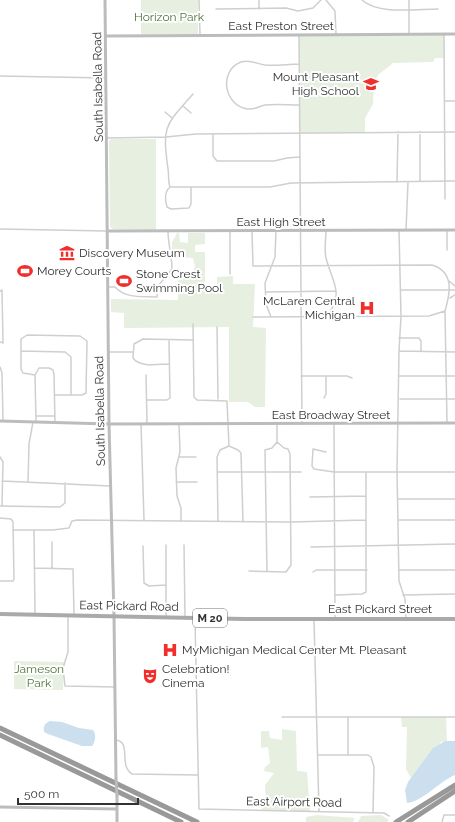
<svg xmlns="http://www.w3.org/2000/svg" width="455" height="822" viewBox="0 0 455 822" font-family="Raleway,sans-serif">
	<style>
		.green { fill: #e7efe0 }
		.water { fill: #ccdfef }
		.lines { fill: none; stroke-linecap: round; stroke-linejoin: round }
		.street { stroke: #cfcfcf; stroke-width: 1.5 }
		.secondary { stroke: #bcbcbc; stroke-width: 3 }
		.primary { stroke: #aaa; stroke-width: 4 }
		.highway { stroke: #999; stroke-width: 5 }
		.secondary-bridge { stroke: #bcbcbc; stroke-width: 3 }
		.labels { text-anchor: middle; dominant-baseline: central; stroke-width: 4; stroke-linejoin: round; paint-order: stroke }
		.shield { fill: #fff; stroke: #707070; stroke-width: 1 }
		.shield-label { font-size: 11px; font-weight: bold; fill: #323232 }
		.park-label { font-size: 12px; fill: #50723b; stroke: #fff }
		.street-label { font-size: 12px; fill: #323232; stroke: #fff }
		.poi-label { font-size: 12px; fill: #323232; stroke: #fff; text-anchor: start }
	</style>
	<rect width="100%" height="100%" fill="#fff"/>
	<path class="green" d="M141,0H198V34H141Z
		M444,34V58H435L433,62L392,63L391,65L379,74L374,81L373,104L365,118V133H299V35Z
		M111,139H156V230L113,229L110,227L109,141Z
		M177,233H179L180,242L188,243V233H205V244L195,245V252H205V290L217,289V277L233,276V284H255L253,327L266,328L265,407H255L248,402H229V327L124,328V313L111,312V299L178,300V281L184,271H193L195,267L193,258L178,257L172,252V243Z
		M14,661L64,662L63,690L14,689Z
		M401,717H446L447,741L441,742L411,778L406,769L407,727H402Z
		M282,729L296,731L297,771L307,772L310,811H260L266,804L265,785L274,773L264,771L265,767L270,763L268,747L261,748V731H269L270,738L282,740Z
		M317,815L355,818L353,822H306V817Z
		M381,815L389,820L387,822H358L361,816Z"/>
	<path class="water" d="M50,721L62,722L79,728L93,730C97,735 95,742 92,746H82L48,734L44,732C43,726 45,723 50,721Z
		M445,741H455V775C440,781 422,802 407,803L405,790L408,782L433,748Z"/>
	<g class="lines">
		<path class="street" d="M199,0L200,34
			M259,0V9
			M326,0L335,11L336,35
			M362,0C378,15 417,9 438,9
			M409,0V34
			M216,9L286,8L298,11L313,8L321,0
			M444,35L445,199
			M299,36L302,424
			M299,64C288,64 276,66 265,65C257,64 250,59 241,62C218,71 224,106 248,109C255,110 259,106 265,105C276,104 288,105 299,105
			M0,76L106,78
			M445,101H455
			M183,106L191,113
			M165,112L172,118
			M420,132V181
			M213,134V156L217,161H274L287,158L299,157
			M107,138L166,137L196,134L455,132
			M397,182L398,132
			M170,187H270L291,183L455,181
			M170,187C168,181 169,175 168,169C162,125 165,126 193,94
			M170,187C164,192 165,200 167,207L171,209L189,208L191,204V187
			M0,229L106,231
			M326,230C326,239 324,250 326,258C332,282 345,293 327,316
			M399,230L401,316L399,351L397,470L399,581L405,599L406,618
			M406,230L408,182
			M447,230V250
			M230,231V274
			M252,232L253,266L432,265C455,272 450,294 445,311L429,316L253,317
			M449,281L455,286
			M108,287H115C126,299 142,296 157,297L158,286L172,269C172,256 168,244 168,231
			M401,290H455
			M0,291L2,290L3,343L0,342
			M266,292L336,291
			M450,298L455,295
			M445,311L447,423
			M271,317L266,304L265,283L275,257L276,230
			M193,324L194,397L197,400L227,401L229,446
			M217,327L218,399
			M399,338H419L421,341V351
			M21,351L65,352L71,357V394
			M399,351L455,352
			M109,352H133
			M169,364C159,364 140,368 133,358L134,344L143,339L193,340
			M0,367L2,373L3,421
			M35,375L23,373L21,369V339L27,335L80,336L87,341L86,393L82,395H55
			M146,375L147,423
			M301,376H347L352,378
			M399,376H455
			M324,398L326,394V376
			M400,399H455
			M147,400H167L170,398L169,340
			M36,416H54
			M36,422L35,375L39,368H49L53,370L54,374L55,423
			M141,424L144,520
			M179,424L180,452L176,468L177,496L181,508V520
			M334,424L335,618
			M277,442V424
			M229,446L238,450L241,453L243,522
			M326,452L313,449L312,466L314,469L334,472H455
			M0,457L3,462L2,506
			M179,457H196
			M218,472H301
			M2,481L110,486
			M28,482L29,444L33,422
			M176,482H197
			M310,497L366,496
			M398,499H455
			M0,506L60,507L65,503V483
			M0,518L11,519L13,522L14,579L13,581H0
			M398,520H455
			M218,521L217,457L220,450L229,446
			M13,530H53L69,528L72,521L77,520L291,522L366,520
			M34,530L35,614
			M166,545V617
			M184,545L185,617
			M143,546L144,583L149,586L166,585
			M311,547L455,544
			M34,568L73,569L74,615
			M52,568V542
			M399,570H455
			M249,571L286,572L291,565L290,454L288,449L284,448L277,442
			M267,572L265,450L272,448L277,442
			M313,572L316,570H367
			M336,595L362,594L366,592V472
			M403,595L455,594
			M68,617V652L63,668L65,686L115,687
			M195,620L199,809L384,813L389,816
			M314,620L319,811
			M282,717H455
			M116,740C132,742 118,765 132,774L197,775
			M318,755H368L371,757L374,767L373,813
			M348,755V717
			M442,822L444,815H455"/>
		<path class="secondary" d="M105,0L109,424L114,616L116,779
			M106,36L455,34
			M108,231L455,230
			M0,421L109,424L455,423
			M117,796V822
			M0,807L117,809"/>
		<path class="primary" d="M0,614L244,619H455"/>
		<path class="highway" d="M0,728L197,822
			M0,735L181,822
			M396,822L455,785
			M408,822L455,791"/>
		<path class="secondary-bridge" d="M116,779L117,796"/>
	</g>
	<defs>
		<symbol id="school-bare" viewBox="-9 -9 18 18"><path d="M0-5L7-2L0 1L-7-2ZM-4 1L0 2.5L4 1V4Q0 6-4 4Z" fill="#f12e2c" stroke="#fff" stroke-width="2.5" paint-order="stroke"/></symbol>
		<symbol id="museum-bare" viewBox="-9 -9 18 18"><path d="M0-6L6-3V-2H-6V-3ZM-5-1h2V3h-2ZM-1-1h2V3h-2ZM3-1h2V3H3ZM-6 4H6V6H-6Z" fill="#f12e2c" stroke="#fff" stroke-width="2.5" paint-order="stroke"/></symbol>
		<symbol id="stadium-bare" viewBox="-9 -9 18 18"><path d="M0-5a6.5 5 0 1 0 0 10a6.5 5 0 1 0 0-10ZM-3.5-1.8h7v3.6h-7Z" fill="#f12e2c" stroke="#fff" stroke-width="2.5" paint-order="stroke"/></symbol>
		<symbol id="hospital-bare" viewBox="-9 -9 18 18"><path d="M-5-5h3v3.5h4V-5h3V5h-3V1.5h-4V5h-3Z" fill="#f12e2c" stroke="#fff" stroke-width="2.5" paint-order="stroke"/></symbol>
		<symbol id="theatre-bare" viewBox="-9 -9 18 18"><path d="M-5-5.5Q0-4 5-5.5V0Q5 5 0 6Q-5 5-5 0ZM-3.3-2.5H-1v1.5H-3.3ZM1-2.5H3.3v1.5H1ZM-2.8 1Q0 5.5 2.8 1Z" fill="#f12e2c" stroke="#fff" stroke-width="2.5" paint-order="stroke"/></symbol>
	</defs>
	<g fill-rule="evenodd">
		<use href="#school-bare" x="360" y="73" width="22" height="22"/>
		<use href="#museum-bare" x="56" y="242" width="22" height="22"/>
		<use href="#stadium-bare" x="14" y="260" width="22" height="22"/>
		<use href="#stadium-bare" x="113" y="270" width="22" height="22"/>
		<use href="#hospital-bare" x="356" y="297" width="22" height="22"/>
		<use href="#hospital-bare" x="159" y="639" width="22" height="22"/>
		<use href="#theatre-bare" x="139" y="665" width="22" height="22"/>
	</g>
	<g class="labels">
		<rect class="shield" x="193" y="609" width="34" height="18" rx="3"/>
		<g class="shield-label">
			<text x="210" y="618">M 20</text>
		</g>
		<g class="park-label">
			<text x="169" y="17">Horizon Park</text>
			<text x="39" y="669">Jameson<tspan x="39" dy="14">Park</tspan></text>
		</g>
		<g class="street-label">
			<text x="281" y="26">East Preston Street</text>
			<text transform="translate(98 87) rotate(-91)">South Isabella Road</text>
			<text x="281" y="222">East High Street</text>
			<text transform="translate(100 411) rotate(-91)">South Isabella Road</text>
			<text x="331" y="415">East Broadway Street</text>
			<text transform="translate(129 606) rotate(1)">East Pickard Road</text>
			<text x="380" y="609">East Pickard Street</text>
			<text transform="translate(294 802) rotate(1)">East Airport Road</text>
		</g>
		<g class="poi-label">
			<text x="359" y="77" text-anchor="end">Mount Pleasant<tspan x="359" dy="14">High School</tspan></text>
			<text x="79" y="253">Discovery Museum</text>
			<text x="37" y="271">Morey Courts</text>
			<text x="136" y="274">Stone Crest<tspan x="136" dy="14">Swimming Pool</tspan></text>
			<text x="355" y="301" text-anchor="end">McLaren Central<tspan x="355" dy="14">Michigan</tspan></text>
			<text x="182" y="650">MyMichigan Medical Center Mt. Pleasant</text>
			<text x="162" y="669">Celebration!<tspan x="162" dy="14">Cinema</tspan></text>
		</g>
	</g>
	<path d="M18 798v6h120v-6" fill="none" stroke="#323232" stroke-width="2"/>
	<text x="24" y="798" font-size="12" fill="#323232" stroke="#ffffff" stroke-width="3" paint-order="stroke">500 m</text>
</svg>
